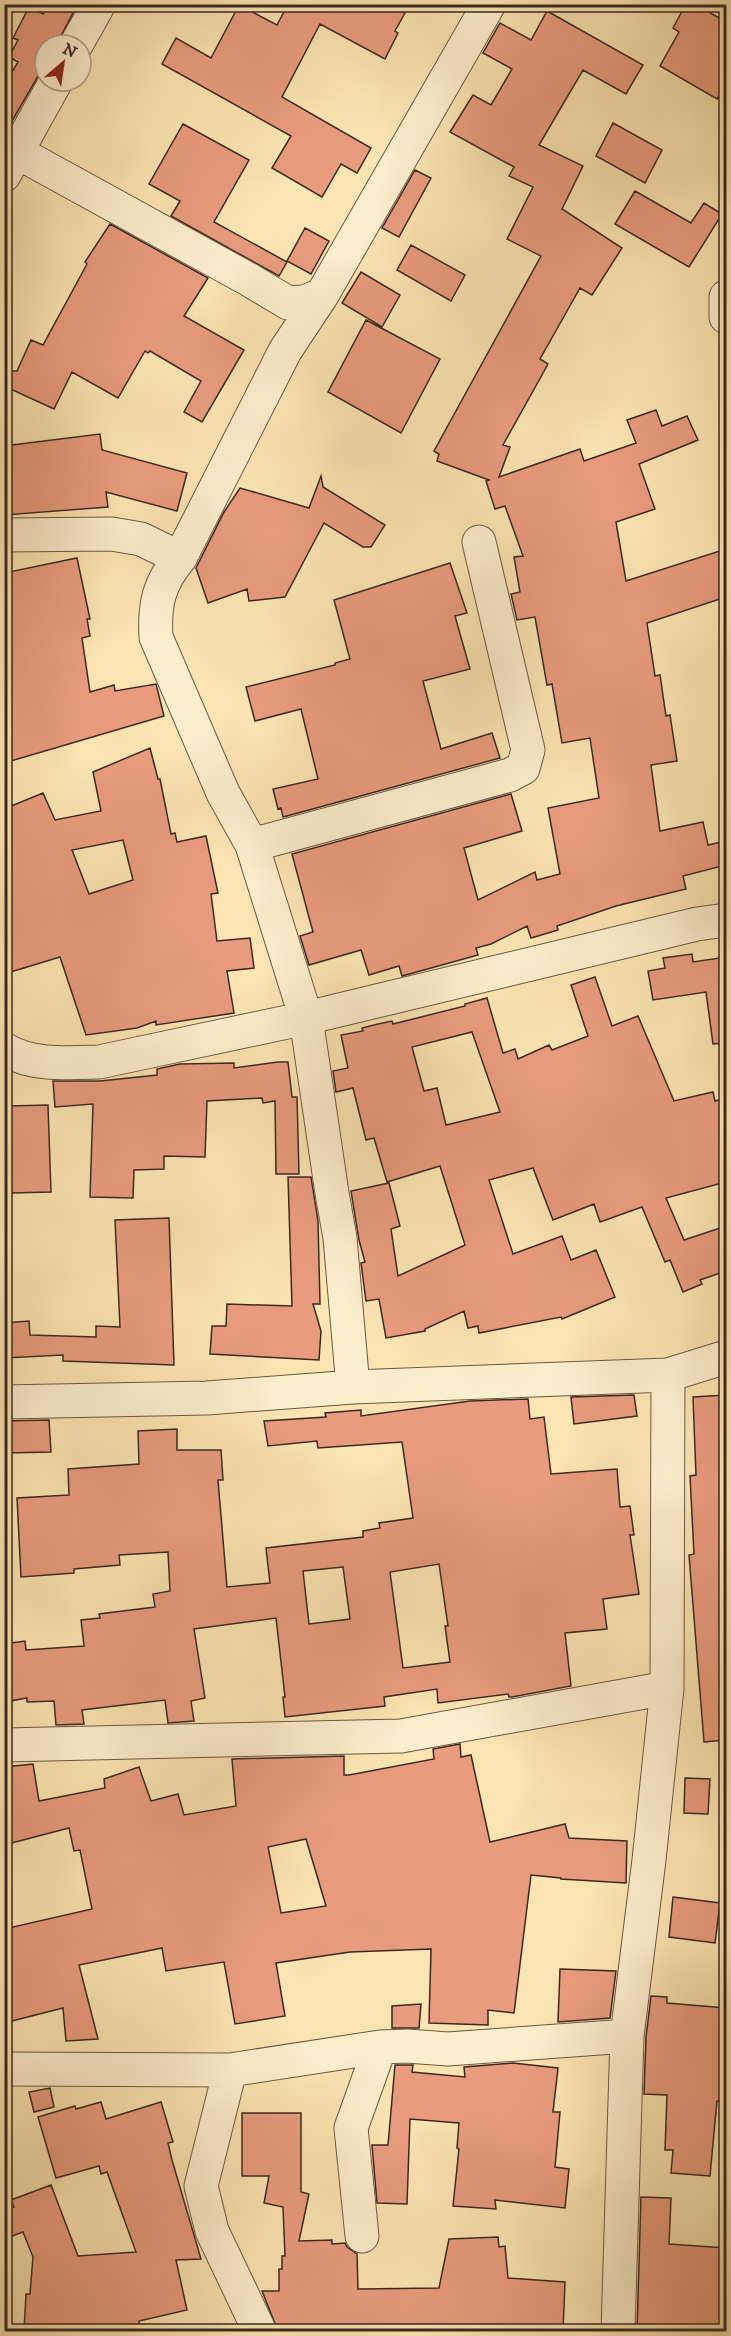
<svg xmlns="http://www.w3.org/2000/svg" width="731" height="2336" viewBox="0 0 731 2336" font-family="'IM FELL DW Pica',serif">
	<style>
		.building { fill: #e89b7d; stroke: #3a2921; stroke-width: 1.5; fill-rule: evenodd }
		.lines { fill: none; stroke-linecap: round; stroke-linejoin: round }
		.minor-casing { stroke: #6a5845; stroke-width: 35 }
		.minor { stroke: #fcedcc; stroke-width: 33 }
	</style>
	<rect width="100%" height="100%" fill="#fae4b1"/>
	<filter id="stains"><feTurbulence type="fractalNoise" baseFrequency=".00333" numOctaves="4"/><feColorMatrix values="0 0 0 0 .2 0 0 0 0 .09 0 0 0 0 .02 0 0 0 .5 -.17"/></filter>
	<radialGradient id="worn" r=".72"><stop offset=".6" stop-color="#630" stop-opacity="0"/><stop offset="1" stop-color="#630" stop-opacity=".3"/></radialGradient>
	<path class="building" d="M48,4H58L73,13L56,45H45V64L4,135V85L18,62L9,57L18,40L13,38L29,7L43,14Z
		M284,4H404L400,11L405,13L395,31L398,33L385,59L320,24L282,97L371,148L357,173L341,164L322,197L272,168L291,136L162,64L176,38L211,58L239,5L277,25L287,6Z
		M686,4H695L726,22V83L717,99L660,66L679,32L673,28Z
		M547,11L643,65L626,94L583,70L539,145L583,166L562,209L622,248L592,295L580,288L540,359L548,364L503,445L510,447L499,477L580,449L584,461L636,443L627,420L656,410L662,426L687,416L698,440L639,464L655,509L616,522L626,581L726,549V597L647,623L655,676L660,675L666,716L670,715L677,761L651,765L660,831L703,822L708,845L726,841V865L683,876L686,889L616,906L557,926L558,930L531,938L527,926L491,944L476,948L478,955L402,976L399,966L369,975L361,950L309,965L300,936L313,932L292,854L511,794L522,831L464,848L478,900L535,872L537,880L560,874L548,808L599,798L590,738L562,743L552,684L547,685L535,617L517,620L511,594L520,592L514,557L523,556L505,506L495,509L486,481L489,480L437,461L439,454L434,451L541,256L507,239L533,187L509,176L514,167L450,132L473,95L491,105L512,69L483,53L500,23L531,40Z
		M613,123L662,150L645,183L596,156Z
		M183,124L249,160L214,222L287,262L279,276L171,216L180,201L149,184Z
		M415,170L431,178L399,237L382,228Z
		M635,191L691,223L704,203L722,214L689,267L615,224Z
		M110,224L208,278L184,316L244,350L202,422L184,412L201,381L150,351L148,353L145,351L118,398L72,372L54,409L4,386V371H17L31,340L43,345L87,264L85,262Z
		M305,228L329,241L311,274L287,261Z
		M411,245L465,275L451,301L397,270Z
		M361,272L400,295L382,327L342,303Z
		M366,320L440,359L401,433L328,392Z
		M100,434L102,450L187,473L177,511L106,492L108,507L4,515V446Z
		M321,476L323,487L385,525L371,547H363L324,523L285,597L249,601L247,589L208,603L196,568L224,512L240,488L309,508Z
		M77,558L90,619H87L90,636L82,638L90,692L114,685L115,691L156,684L164,716L4,763V699L7,698L4,678V573Z
		M450,563L467,613L455,616L470,669L423,681L441,749L492,733L500,758L283,817L281,808L278,809L273,789L318,779L301,709L255,721L246,687L335,665V663L350,659L334,600Z
		M150,748L158,779H160L171,834L175,833L177,842L206,836L218,893L211,894L217,941L250,938L254,968L227,971L234,1013L156,1025V1021L137,1028L86,1035L60,957L4,974V809L43,793L55,820L101,811L93,772ZM123,840L133,880L89,894L72,850Z
		M692,954L693,962L726,957V1043L713,1044L706,992L653,1000L648,971L665,968L663,958Z
		M595,977L612,1026L638,1016L674,1101L713,1092L715,1101L726,1098V1182L666,1198L684,1240L726,1226V1271L700,1280L702,1284L683,1292L670,1260L665,1262L642,1207L600,1222L594,1204L553,1220L533,1168L489,1180L513,1254L562,1236L571,1260L596,1250L615,1297L562,1319L561,1317L479,1333L478,1326L468,1328L464,1311L425,1329V1331L386,1338L379,1299L366,1301L361,1263L365,1262L359,1240L351,1191L389,1183L400,1226L391,1229L398,1276L465,1245L440,1166L387,1182L374,1138L366,1140L353,1088L336,1092L333,1071L348,1068L341,1035L363,1031L362,1028L378,1024L392,1021L393,1024L465,1006V1004L487,998L503,1053L515,1049L518,1059L549,1045L552,1050L588,1036L571,985ZM472,1032L500,1112L446,1125L437,1088L424,1091L412,1047Z
		M278,1062H288L292,1097H297L299,1174H276L275,1101L263,1103L262,1098L207,1101L205,1157L164,1156V1169L134,1170L133,1198L90,1197L93,1104L55,1107L53,1081H100L157,1075V1069L180,1064L234,1063V1068Z
		M48,1105L51,1192L11,1193L8,1106Z
		M288,1177H311L318,1221L320,1304H313L321,1331L319,1360L210,1354L212,1326H226L227,1304L292,1306Z
		M169,1218L174,1365L63,1361V1355L4,1358V1323L29,1321L30,1335L96,1337V1326L120,1327L115,1220Z
		M634,1395L637,1416L574,1424L571,1397Z
		M726,1395V1740L704,1742L689,1555L694,1554L690,1476L696,1475L693,1397Z
		M528,1399L530,1419L544,1417L551,1474L617,1469L620,1507L630,1506L634,1535H630L639,1594L603,1599L607,1629L565,1633L571,1686L512,1697H509L508,1694L438,1703L437,1689L384,1697L385,1706L285,1717L283,1697H285L276,1618L194,1629L205,1698L191,1701L194,1721L168,1723L165,1700L82,1710L84,1724L56,1725L54,1701L27,1702V1698L4,1702V1644L25,1641L26,1650L84,1646L81,1620L100,1618L99,1614L155,1607L153,1594L170,1591L168,1552L119,1555L120,1565L74,1569V1573L21,1577L17,1498L69,1495L68,1469L139,1464L138,1431L177,1429V1450H221L223,1480H218L227,1587L270,1583L266,1548L363,1537V1531L380,1528L379,1523L413,1518L402,1442L318,1448L317,1441L268,1446L264,1421L326,1417L325,1413L361,1410V1416L470,1401ZM439,1564L448,1626H445L450,1662L403,1668L390,1572ZM343,1567L350,1619L309,1624L303,1571Z
		M49,1420L51,1452L4,1453V1421Z
		M460,1744L461,1757L471,1755L490,1842L565,1824L569,1838L627,1841L626,1883L561,1879V1878L531,1875L514,2013L488,2010V2025L429,2023L431,1949L350,1952L276,1963L285,2016L235,2024L224,1962L166,1971L162,1948L79,1965L98,2039L66,2041L63,2008L4,2023V1929L92,1909L80,1850L74,1851L69,1828L4,1845V1767L33,1764L39,1801L105,1788L104,1779L139,1767L151,1801L178,1794L184,1815L236,1806L232,1759L344,1756V1775H349L434,1759L433,1749ZM306,1839L326,1906L281,1913L268,1847Z
		M685,1778L710,1779L708,1814L684,1813Z
		M673,1897L720,1903L715,1943L669,1937Z
		M560,1969L616,1971L610,2018L558,2022Z
		M651,1996L667,1997V2003L726,2008V2102L717,2101L710,2176L671,2173L673,2150H665L667,2095L644,2094L646,2037Z
		M421,2004L419,2028H392V2006Z
		M513,2063L558,2068L553,2112H560L555,2167L569,2169L565,2208L495,2200L496,2209L453,2206L459,2149L457,2148L459,2123L410,2119L407,2204L377,2203L372,2145H388L395,2065H413L412,2072L465,2077L464,2067Z
		M50,2088L54,2107L34,2112L29,2092Z
		M101,2102L106,2119L161,2102L173,2142L168,2143L172,2160L201,2259L176,2260L187,2310L139,2321L140,2331H24L26,2294H30L33,2257L23,2232L4,2239V2210L14,2207L11,2200L51,2185L78,2256L136,2252L107,2172L101,2174L99,2166L56,2178L38,2117L75,2106L76,2109Z
		M242,2113H301V2192L309,2194L299,2241L332,2240V2244L345,2243L347,2247L357,2254L358,2289L439,2288L449,2239L498,2237L499,2247L505,2246L508,2278L565,2282L563,2331H278L262,2291H279V2269H282V2256H285L283,2207L264,2203L269,2176H242Z
		M641,2197L671,2198L669,2244L726,2248V2331H637Z"/>
	<g class="lines">
		<defs>
			<path id="minor" d="M76,45L99,4
				M17,152L248,279L288,303L304,302L322,295
				M4,175L56,81
				M726,297V317
				M4,535L112,534L141,539L180,558
				M252,845L510,775L523,768L528,750L479,542
				M4,1049C31,1066 68,1063 99,1062L306,1018L697,924L726,920
				M353,1387L340,1238L332,1193L306,1018L252,845L223,793L156,637C154,604 159,583 180,558L285,351L322,295L489,4
				M4,1402L207,1398L353,1387L668,1375L726,1357
				M4,1745L401,1736L667,1688
				M4,2069L230,2070L380,2047L407,2046L448,2049L627,2036
				M230,2070L201,2186L212,2231L260,2332
				M362,2236L351,2128L380,2047
				M618,2332L627,2036L649,1860L667,1688L668,1375"/>
		</defs>
		<use href="#minor" class="minor-casing"/>
		<use href="#minor" class="minor"/>
	</g>
	<rect width="731" height="2336" fill="none" stroke="#fae4b1" stroke-width="24"/>
	<rect x="6" y="6" width="719" height="2324" fill="none" stroke="#3a2921" stroke-width="3"/>
	<rect x="12" y="12" width="707" height="2312" fill="none" stroke="#3a2921" stroke-width="1.5"/>
	<g transform="translate(63 63) rotate(29)"><circle r="28" fill="#fcedcc" stroke="#ae9f88" stroke-width="1.5"/>
	<path d="M0-4.5L10 22L0 15L-10 22Z" fill="#8f2418"/>
	<text y="-9" font-size="16" font-weight="bold" text-anchor="middle" fill="#3a2921">N</text>
	</g>
	<rect width="100%" height="100%" filter="url(#stains)"/>
	<rect width="100%" height="100%" fill="url(#worn)"/>
</svg>
